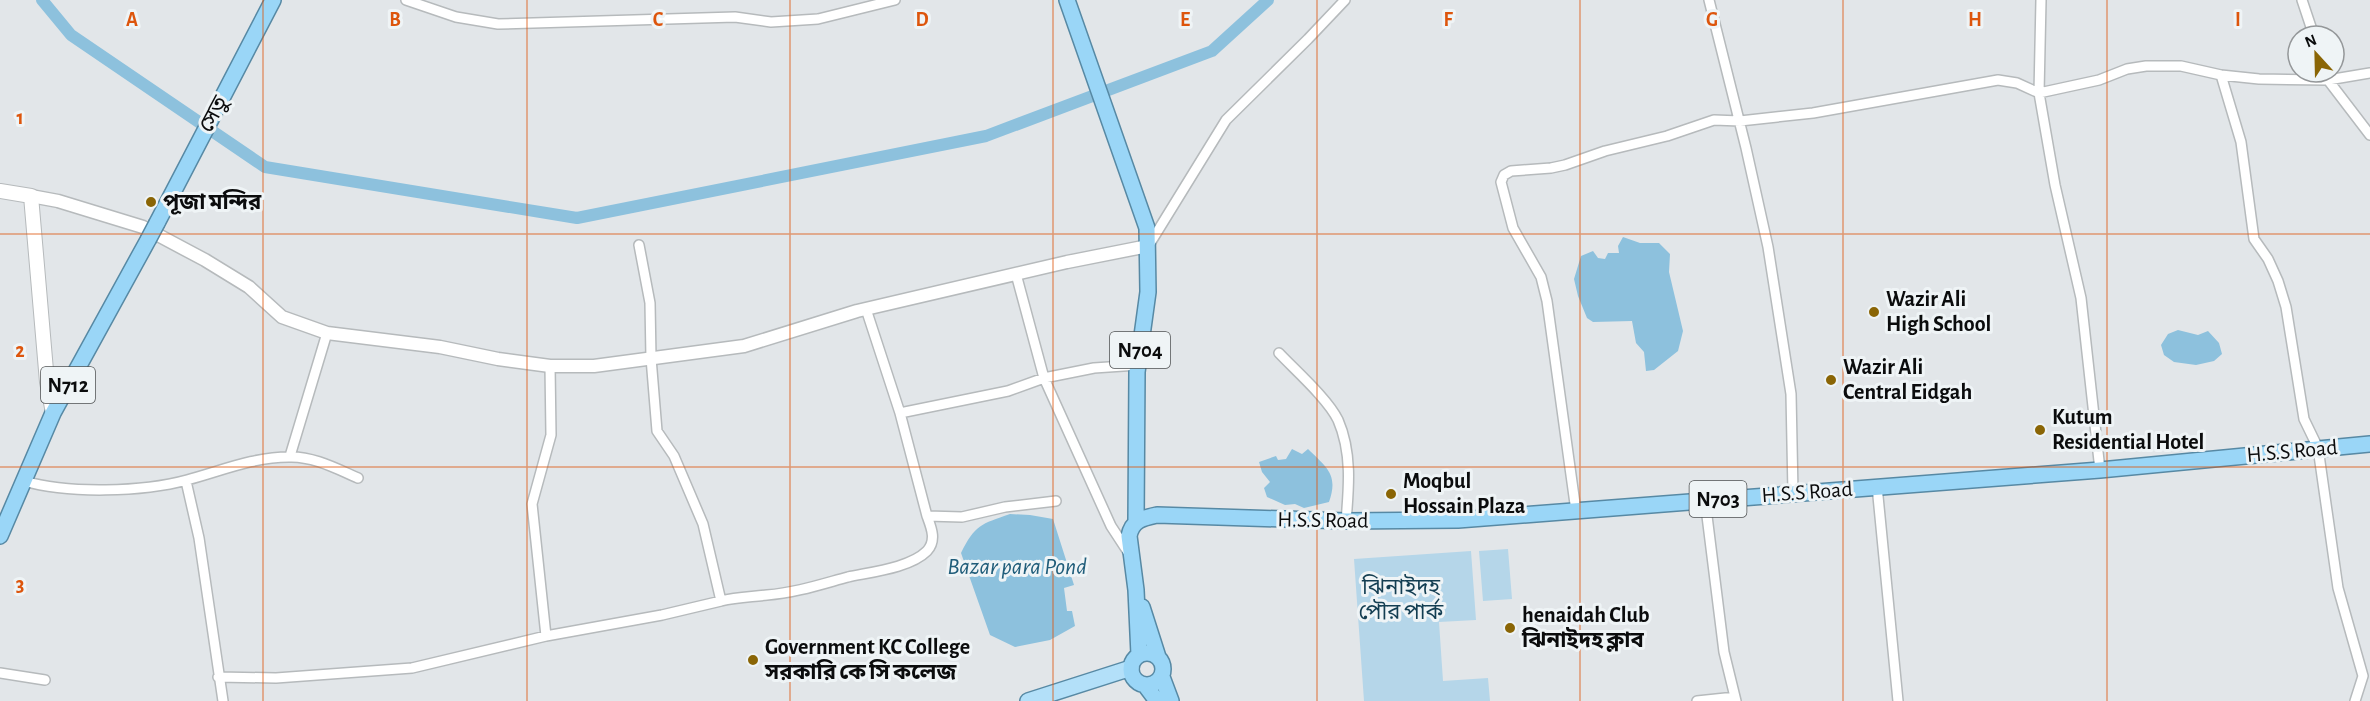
<svg xmlns="http://www.w3.org/2000/svg" width="2370" height="701" viewBox="0 0 2370 701" font-family="'Alegreya Sans','Noto Sans Bengali',sans-serif">
	<style>
		.green { fill: #b5d6e9 }
		.water { fill: #8dc1dd }
		.lines { fill: none; stroke-linecap: round; stroke-linejoin: round }
		.canal { stroke: #8dc1dd; stroke-width: 12 }
		.minor-casing { stroke: #b6babc; stroke-width: 12 }
		.tertiary-casing { stroke: #b6babc; stroke-width: 15 }
		.secondary-casing { stroke: #b6babc; stroke-width: 16 }
		.primary-casing { stroke: #5789a4; stroke-width: 18 }
		.trunk-casing { stroke: #5789a4; stroke-width: 18 }
		.minor { stroke: #fff; stroke-width: 9 }
		.tertiary { stroke: #fff; stroke-width: 12 }
		.secondary { stroke: #fff; stroke-width: 14 }
		.primary { stroke: #b3e0f9; stroke-width: 15 }
		.trunk { stroke: #9ad6f7; stroke-width: 15 }
		.trunk-bridge-casing { stroke: #5789a4; stroke-width: 18; stroke-linecap: butt }
		.trunk-bridge { stroke: #9ad6f7; stroke-width: 15 }
		.grid { fill: none; stroke: #dd550c; stroke-width: 1.5; stroke-opacity: 0.55 }
		.poi-dot { fill: #8a6505; stroke: #eff4f6; stroke-width: 2 }
		.labels { text-anchor: middle; dominant-baseline: central; stroke-width: 6; stroke-linejoin: round; paint-order: stroke }
		.shield { fill: #eff4f6; stroke: #4f5253; stroke-width: 1.5 }
		.shield-label { font-size: 21px; font-weight: bold; fill: #0b0c0d }
		.street-label { font-size: 22px; fill: #0b0c0d; stroke: #eff4f6 }
		.poi-label { font-size: 22px; font-weight: bold; fill: #0b0c0d; stroke: #eff4f6; text-anchor: start }
		.park-label { font-size: 22px; fill: #133e52; stroke: #eff4f6 }
		.water-label { font-size: 24px; font-style: italic; fill: #205d7a; stroke: #eff4f6 }
		.grid-label { font-size: 20px; text-anchor: middle; font-weight: bold; fill: #dd550c; stroke: #eff4f6; stroke-width: 6; stroke-linejoin: round; paint-order: stroke }
	</style>
	<rect width="100%" height="100%" fill="#e2e6e9"/>
	<path class="green" d="M1508,549L1512,599L1483,601L1479,551Z
		M1471,551L1476,620L1439,622L1443,681L1488,678L1490,701H1364L1354,559Z"/>
	<path class="water" d="M1623,237L1640,243H1659L1670,254L1669,272L1683,331L1678,351L1654,370L1646,371L1644,352L1636,343L1632,321L1593,322L1587,318L1578,296L1574,279L1581,256L1593,251L1598,258L1605,259L1608,253H1619L1618,246Z
		M2178,330L2198,335L2208,331L2219,343L2222,354L2214,361L2196,365L2174,362L2164,355L2161,345L2168,334Z
		M1292,449L1302,454L1308,449C1326,467 1339,474 1329,502L1304,508L1295,504L1285,505L1267,497L1264,488L1270,482L1262,472L1259,462L1276,456L1278,460L1286,459Z
		M1010,514L1030,515L1053,519L1074,585L1064,588L1067,611H1072L1075,626L1050,640L1015,647L990,635L961,553C975,525 981,524 1010,514Z"/>
	<g class="lines">
		<path class="canal" d="M42,0L71,35L265,167L577,218L986,136L1212,51L1268,0"/>
		<defs>
			<path id="minor" d="M406,0L456,17L498,24L735,17L771,22L818,19L895,0
				M1709,0L1746,148L1768,247L1791,394L1793,493
				M2302,0L2314,36
				M2326,72L2328,80L2370,135
				M2221,75L2241,142L2254,239L2268,259L2278,281L2286,307L2304,419L2318,448L2338,588L2363,676L2355,701
				M639,245L650,303L651,358L657,431L674,456L703,524L721,601C737,597 751,597 767,595C795,593 822,584 848,577C871,572 910,568 927,551C937,540 931,527 927,516
				M1149,245L1226,120L1308,39L1345,0
				M1016,274L1044,378L1111,526L1128,552
				M866,309L900,413L927,516L962,517L1005,507L1056,501
				M1279,353C1295,370 1328,399 1338,420C1352,452 1349,487 1346,521
				M900,413L1008,391L1044,378L1094,368L1138,365
				M290,456L327,333
				M2100,470L2081,298L2055,185L2039,93L2099,80L2127,69L2146,66H2181L2221,75L2259,79L2328,80L2370,73
				M24,481C68,494 143,492 187,480C221,471 253,457 289,457C313,456 337,469 358,478
				M186,481L199,538L223,701
				M1877,486L1898,701
				M1705,500L1724,652L1736,701
				M1576,511L1547,301L1541,277L1513,228L1501,182L1504,175L1511,171L1551,168L1565,165L1605,151L1667,136L1714,120L1740,121L1813,113L1998,80L2017,83L2039,93L2041,0
				M546,636L532,504L551,435L550,366
				M0,673L45,680
				M218,677L276,678L412,668L546,636L662,615L721,601
				M1697,701L1735,697"/>
			<path id="tertiary" d="M31,196L58,201L143,227L205,260L249,287L282,317L327,333L440,347L498,359L550,366H594L744,346L857,311L1067,262L1148,246"/>
			<path id="secondary" d="M0,191L31,196L47,382L53,413"/>
			<path id="primary" d="M1028,701L1131,668"/>
			<path id="trunk" d="M1067,0L1147,228L1148,292L1137,372L1136,522
				M157,223L273,0
				M0,536L53,413L148,240
				M1142,607L1158,657
				M1131 669a16 16 0 1 1 32 0a16 16 0 1 1-32 0Z
				M1139,655L1136,590L1129,536C1132,520 1143,518 1157,515L1346,521L1458,520L2100,470L2370,444
				M1162,677L1171,701
				M1145,685L1157,701"/>
		</defs>
		<use href="#minor" class="minor-casing"/>
		<use href="#tertiary" class="tertiary-casing"/>
		<use href="#secondary" class="secondary-casing"/>
		<use href="#primary" class="primary-casing"/>
		<use href="#trunk" class="trunk-casing"/>
		<use href="#minor" class="minor"/>
		<use href="#tertiary" class="tertiary"/>
		<use href="#secondary" class="secondary"/>
		<use href="#primary" class="primary"/>
		<use href="#trunk" class="trunk"/>
		<defs>
			<path id="trunk-bridge" d="M148,240L157,223"/>
		</defs>
		<use href="#trunk-bridge" class="trunk-bridge-casing"/>
		<use href="#trunk-bridge" class="trunk-bridge"/>
	</g>
	<path class="grid" d="M263,0V701M527,0V701M790,0V701M1053,0V701M1317,0V701M1580,0V701M1843,0V701M2107,0V701M0,234H2370M0,467H2370"/>
	<g class="poi-dot">
		<circle cx="151" cy="202" r="6"/>
		<circle cx="1874" cy="312" r="6"/>
		<circle cx="1831" cy="380" r="6"/>
		<circle cx="2040" cy="430" r="6"/>
		<circle cx="1391" cy="494" r="6"/>
		<circle cx="1510" cy="628" r="6"/>
		<circle cx="753" cy="660" r="6"/>
	</g>
	<g class="labels">
		<g class="shield">
			<rect x="1110" y="332" width="60" height="36" rx="4.5"/>
			<rect x="41" y="367" width="54" height="36" rx="4.5"/>
			<rect x="1689.5" y="481" width="57" height="36" rx="4.5"/>
		</g>
		<g class="shield-label">
			<text x="1140" y="350">N704</text>
			<text x="68" y="385">N712</text>
			<text x="1718" y="499">N703</text>
		</g>
		<g class="street-label">
			<text transform="translate(213 114) rotate(-62)">সেতু</text>
			<text transform="translate(2292 451) rotate(-5)">H.S.S Road</text>
			<text transform="translate(1807 492) rotate(-4)">H.S.S Road</text>
			<text transform="translate(1323 520) rotate(1)">H.S.S Road</text>
		</g>
		<g class="poi-label">
			<text x="163" y="202">পূজা মন্দির</text>
			<text x="1886" y="299">Wazir Ali<tspan x="1886" dy="25">High School</tspan></text>
			<text x="1843" y="367">Wazir Ali<tspan x="1843" dy="25">Central Eidgah</tspan></text>
			<text x="2052" y="417">Kutum<tspan x="2052" dy="25">Residential Hotel</tspan></text>
			<text x="1403" y="481">Moqbul<tspan x="1403" dy="25">Hossain Plaza</tspan></text>
			<text x="1522" y="615">henaidah Club<tspan x="1522" dy="25">ঝিনাইদহ ক্লাব</tspan></text>
			<text x="765" y="647">Government KC College<tspan x="765" dy="25">সরকারি কে সি কলেজ</tspan></text>
		</g>
		<g class="park-label">
			<text x="1401" y="587">ঝিনাইদহ<tspan x="1401" dy="25">পৌর পার্ক</tspan></text>
		</g>
		<g class="water-label">
			<text x="1017" y="567">Bazar para Pond</text>
		</g>
	</g>
	<g class="grid-label">
		<text x="132" y="26">A</text>
		<text x="395" y="26">B</text>
		<text x="658" y="26">C</text>
		<text x="922" y="26">D</text>
		<text x="1185" y="26">E</text>
		<text x="1448" y="26">F</text>
		<text x="1712" y="26">G</text>
		<text x="1975" y="26">H</text>
		<text x="2238" y="26">I</text>
		<text x="20" y="124">1</text>
		<text x="20" y="357">2</text>
		<text x="20" y="591">3</text>
	</g>
	<g transform="translate(2316 54) rotate(338)"><circle r="28" fill="#eff4f6" stroke="#949799" stroke-width="1.5"/>
	<path d="M0-4.5L10 22L0 15L-10 22Z" fill="#8a6505"/>
	<text y="-9" font-size="16" font-weight="bold" text-anchor="middle" fill="#0b0c0d">N</text>
	</g>
</svg>
